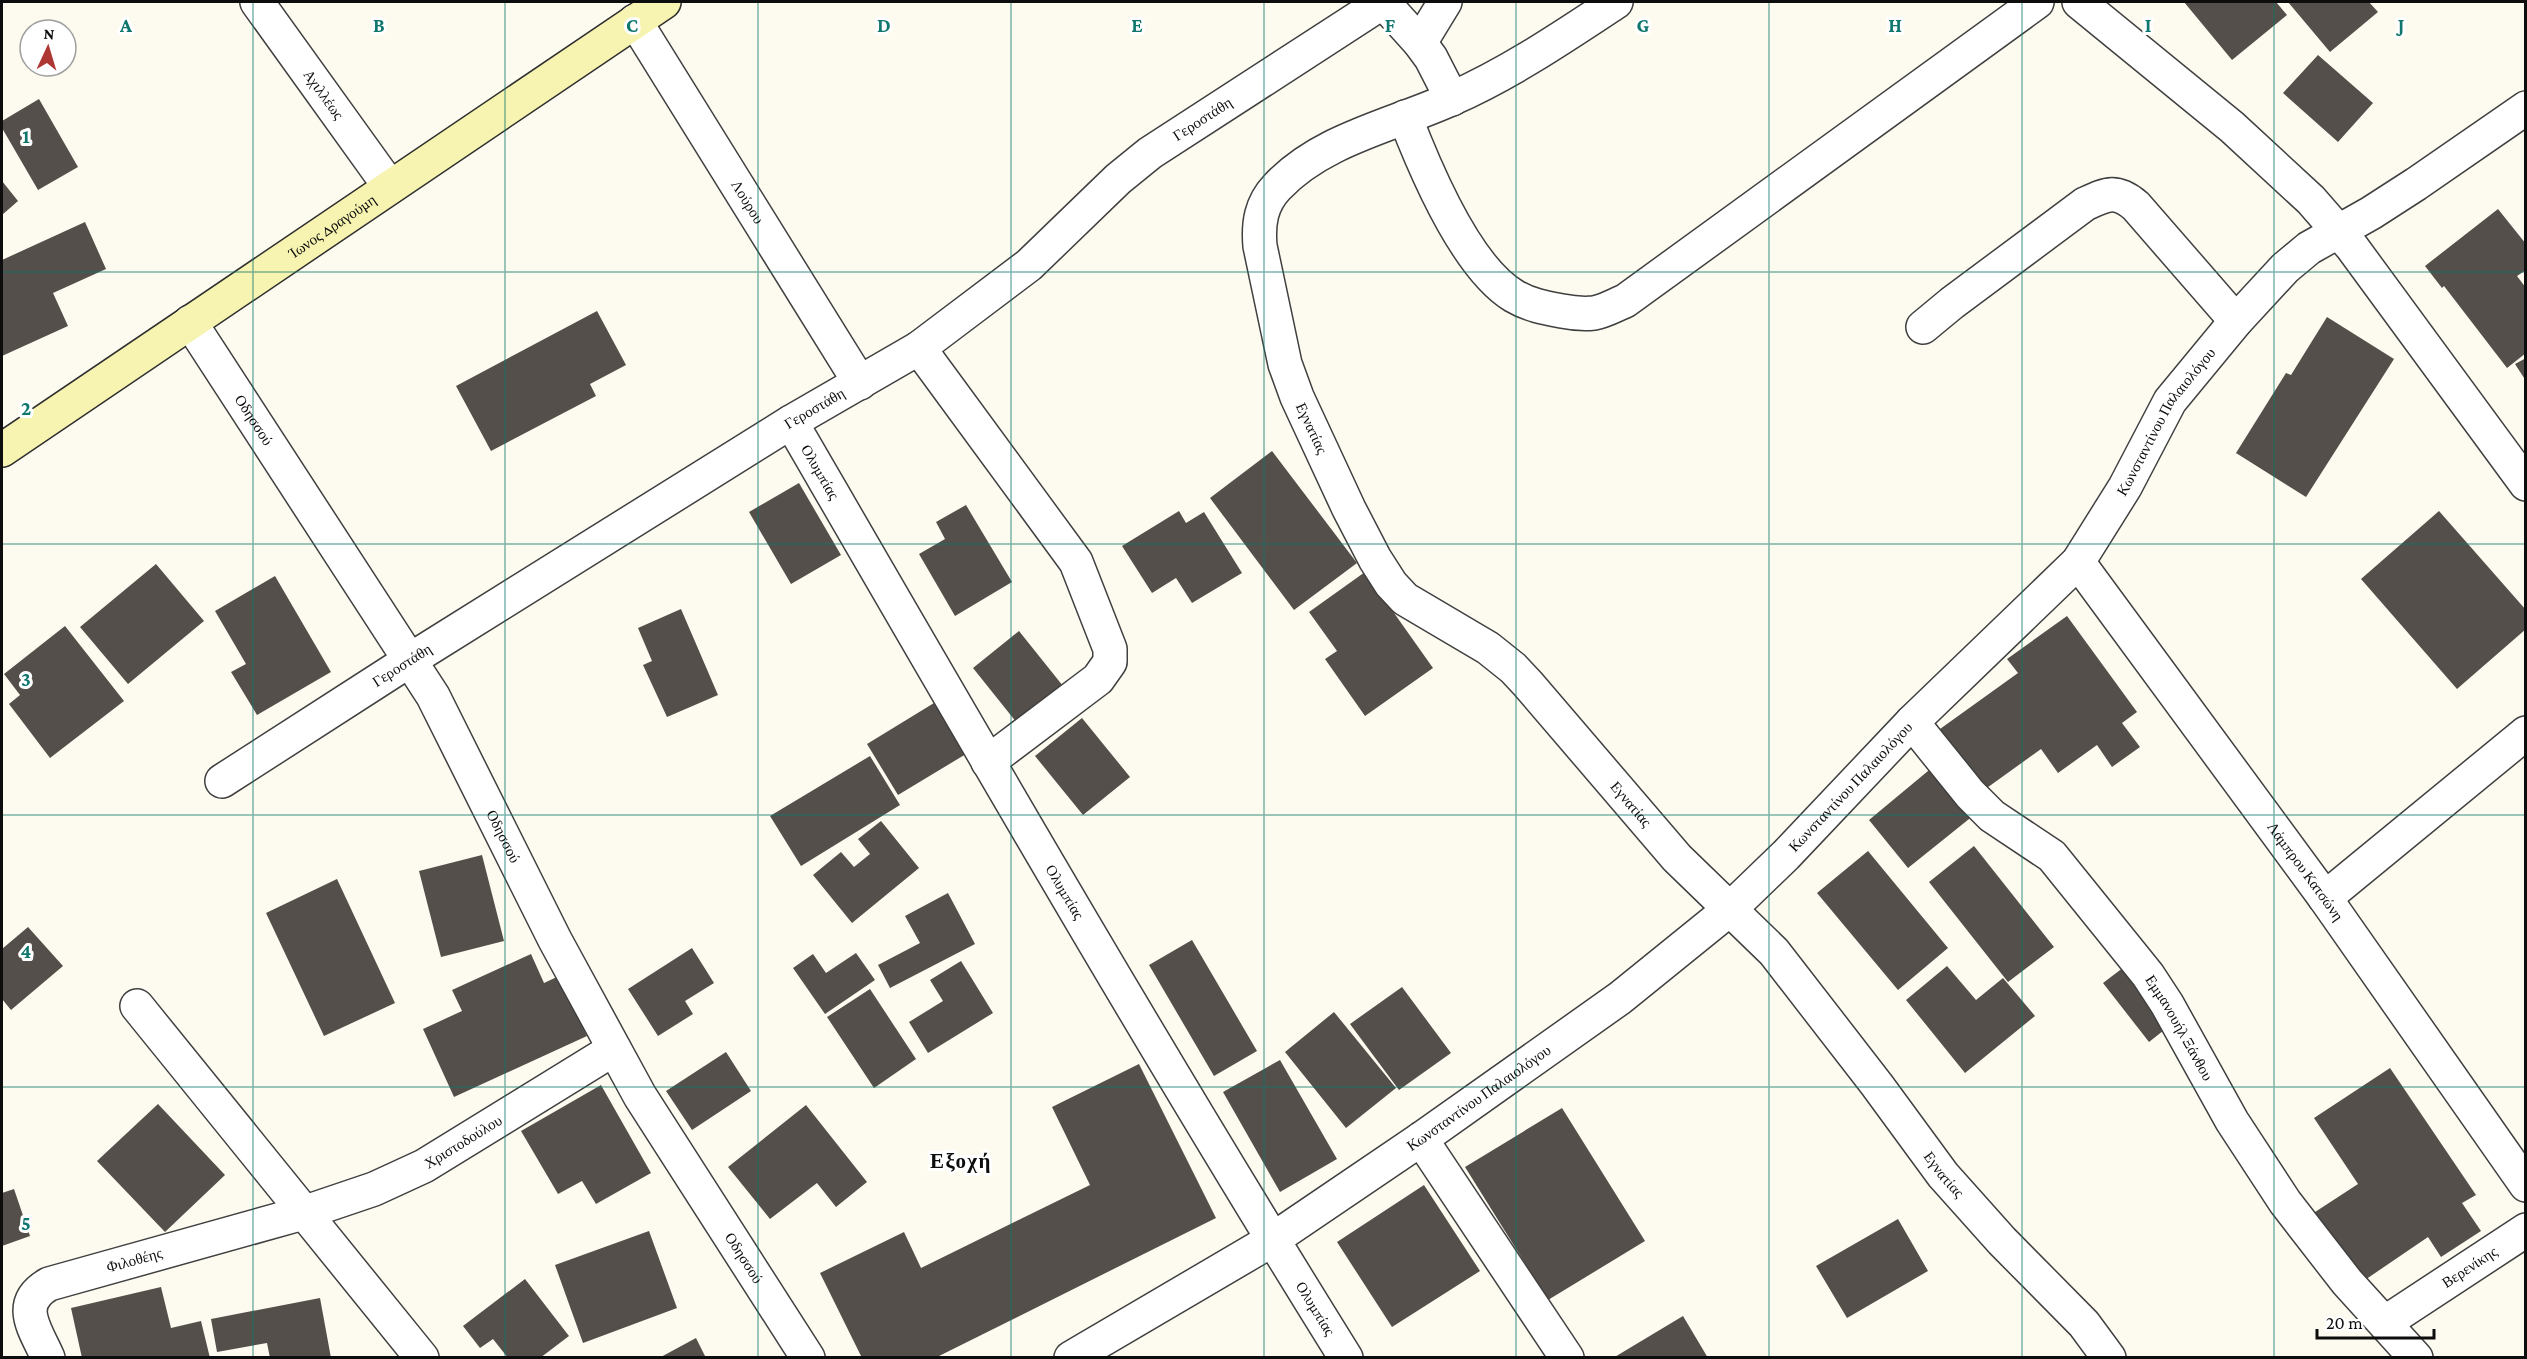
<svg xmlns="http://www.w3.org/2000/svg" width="2527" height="1359" viewBox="0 0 2527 1359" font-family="'Crimson Pro',serif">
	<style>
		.building { fill: #544f4a }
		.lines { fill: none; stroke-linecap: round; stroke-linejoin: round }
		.street-casing { stroke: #404040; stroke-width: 36 }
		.secondary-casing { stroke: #2f2f2f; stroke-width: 36 }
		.street { stroke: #fff; stroke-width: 33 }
		.secondary { stroke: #f6f4b0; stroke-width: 33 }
		.grid { fill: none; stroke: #0f766e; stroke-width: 1.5; stroke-opacity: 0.55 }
		.labels { text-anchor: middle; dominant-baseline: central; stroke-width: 6; stroke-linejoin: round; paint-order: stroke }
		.street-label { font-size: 15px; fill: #0d0d0d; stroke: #fff }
		.district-label { font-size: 21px; font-weight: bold; letter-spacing: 1.5px; fill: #0d0d0d; stroke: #fff }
		.grid-label { font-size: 20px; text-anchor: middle; font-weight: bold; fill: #0f766e; stroke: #fff; stroke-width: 6; stroke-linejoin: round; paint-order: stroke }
	</style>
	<rect width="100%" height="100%" fill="#fdfbef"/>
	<path class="building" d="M2184,2H2276L2287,15L2232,60Z
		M2288,2H2369L2378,12L2330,52Z
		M2318,55L2373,103L2338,142L2283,93Z
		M39,99L78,167L38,190L2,128V121Z
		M2,181L18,201L2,215Z
		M2498,209L2526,244V270L2517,276L2526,288V353L2507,368L2444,286L2442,288L2425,266Z
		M85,222L106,269L53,293L68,326L2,356V260Z
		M597,311L626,365L590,384L596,396L491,451L456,386Z
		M2327,317L2394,359L2306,497L2236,453L2286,373L2291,375Z
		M2526,358V381L2515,364Z
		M1272,451L1357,563L1294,610L1210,498Z
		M799,483L841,555L791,584L749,512Z
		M966,505L1012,582L955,616L919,554L945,539L936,522Z
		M1179,511L1186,523L1204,512L1242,573L1192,603L1176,578L1152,593L1122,546Z
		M2439,511L2526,610V629L2457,689L2361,579Z
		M156,564L204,621L128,684L80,627Z
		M1365,572L1433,668L1365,716L1325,659L1337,651L1309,612Z
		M275,576L331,672L257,715L231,672L246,664L215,611Z
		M681,609L718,695L667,717L643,665L652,661L638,628Z
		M2067,616L2137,712L2122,723L2140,747L2112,767L2097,745L2058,773L2041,749L1984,790L1940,729L2018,673L2007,659Z
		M65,626L124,701L50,758L9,704L20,695L4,674Z
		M1019,631L1071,696L1025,733L973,668Z
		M934,703L966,754L898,795L867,744Z
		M1082,718L1130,777L1083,815L1035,756Z
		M870,756L900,805L801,866L770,816Z
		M1934,766L1974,815L1908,868L1869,820Z
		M881,821L919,868L852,923L813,875L841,852L854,867L870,854L858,839Z
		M1974,846L2054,947L2008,982L1929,882Z
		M1868,851L1948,948L1898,990L1817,893Z
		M482,855L504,941L441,957L419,871Z
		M337,879L395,1003L324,1036L266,913Z
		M948,893L975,944L890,988L878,965L920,943L905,916Z
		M28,927L63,966L11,1010L2,999V949Z
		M1192,940L1257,1051L1214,1076L1149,965Z
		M692,948L714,983L685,1001L693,1014L658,1036L628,989Z
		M856,953L875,980L825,1014L793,968L813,954L826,973Z
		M531,954L544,983L559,976L587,1036L454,1097L423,1029L462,1011L452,990Z
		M961,961L993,1013L928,1053L909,1022L943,1001L930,980Z
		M2128,964L2173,1023L2149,1042L2103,983Z
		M1947,966L1976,1000L2003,978L2035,1016L1965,1073L1906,1000Z
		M1402,987L1451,1053L1399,1090L1350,1024Z
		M870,989L916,1059L874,1088L827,1017Z
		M1334,1012L1396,1088L1346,1128L1285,1052Z
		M726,1052L751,1091L692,1130L666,1091Z
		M1280,1060L1337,1159L1280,1192L1223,1092Z
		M1139,1064L1216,1218L935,1358H862L820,1273L904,1232L921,1268L1090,1185L1052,1107Z
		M2390,1068L2476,1195L2462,1203L2481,1231L2441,1257L2428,1237L2359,1284L2312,1214L2358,1184L2314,1118Z
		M601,1085L651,1173L596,1204L582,1181L558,1194L521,1131Z
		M158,1104L225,1175L165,1232L97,1161Z
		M806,1105L867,1182L836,1207L817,1183L770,1219L728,1167Z
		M1562,1108L1645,1241L1548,1300L1465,1167Z
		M1424,1185L1480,1271L1392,1327L1337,1242Z
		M14,1189L30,1236L2,1246V1193Z
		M1898,1219L1928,1271L1847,1318L1816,1266Z
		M649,1231L677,1308L583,1343L555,1265Z
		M525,1279L569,1336L540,1358H508L493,1339L480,1348L463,1326Z
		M161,1287L171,1328L201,1321L210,1358H82L71,1308Z
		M320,1298L331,1358H270L267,1343L217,1352L211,1319Z
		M1683,1316L1708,1358H1613Z
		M696,1338L706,1358H659Z"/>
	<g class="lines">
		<defs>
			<g id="street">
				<path id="s1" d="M257,2L390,187"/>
				<path id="s2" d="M1616,2C1563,37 1510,73 1451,99C1394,125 1322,139 1277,187C1261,204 1258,223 1260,246L1285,364L1297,397L1349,509L1375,559L1391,584L1405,599L1488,648L1513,668L1528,684L1677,858L1774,952L1877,1085L1943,1175L2002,1241L2084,1324L2109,1358"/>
				<path d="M2079,2L2232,127L2311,200L2352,247L2526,484"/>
				<path id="s3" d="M635,21L860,383"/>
				<path d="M1420,43L1445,2"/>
				<path d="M1405,117C1425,169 1466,267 1514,296C1529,305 1546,308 1562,311C1572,313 1584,314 1594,313C1605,311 1615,305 1625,301L2037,2"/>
				<path id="s4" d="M190,322L433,696L555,940L640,1096L808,1358"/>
				<path d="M1923,327L1952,303L2085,204C2107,194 2116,189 2136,206L2236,321"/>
				<path d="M919,348L1076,562L1110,649V662L1098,679L988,762"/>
				<path id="s5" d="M791,422C973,736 1154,1050 1346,1358"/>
				<path id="s6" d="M2078,562L2325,898L2526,1185"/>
				<path id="s7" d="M1912,722L1970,794L1992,816L2052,856L2148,975L2167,1004L2232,1121L2285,1202L2347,1282L2416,1358"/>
				<path id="s8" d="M222,781L410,660L791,422L919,348L1029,265L1118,179L1150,153L1383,2L1420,43L1431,58L1452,99"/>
				<path d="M2325,898L2526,733"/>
				<path d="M137,1006L422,1358"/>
				<path d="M1421,1139L1567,1358"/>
				<path id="s9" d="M2386,1322L2526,1230"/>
				<path id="s10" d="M48,1358C36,1330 14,1304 49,1284L303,1213L374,1189L424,1166L614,1049"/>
				<path id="s11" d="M1071,1358L1272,1240L1421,1139L1620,998L1730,909L1786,855L1912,722L2078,562L2125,487L2170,401L2236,321L2285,268L2309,248L2371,213L2416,184L2526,108"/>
			</g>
			<g id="secondary">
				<path id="s12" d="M2,450L664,2"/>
			</g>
		</defs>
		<use href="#street" class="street-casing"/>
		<use href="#secondary" class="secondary-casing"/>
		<use href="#street" class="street"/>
		<use href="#secondary" class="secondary"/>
	</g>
	<path class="grid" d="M253,2V1358M505,2V1358M758,2V1358M1011,2V1358M1264,2V1358M1516,2V1358M1769,2V1358M2022,2V1358M2274,2V1358M2,272H2526M2,544H2526M2,815H2526M2,1087H2526"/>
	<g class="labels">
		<g class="street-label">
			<text stroke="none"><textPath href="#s1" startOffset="114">Αχιλλέως</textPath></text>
			<text stroke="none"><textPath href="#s8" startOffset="1186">Γεροστάθη</textPath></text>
			<text stroke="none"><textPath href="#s3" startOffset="213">Λούρου</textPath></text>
			<text stroke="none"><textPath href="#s12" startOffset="399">Ίωνος Δραγούμη</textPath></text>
			<text stroke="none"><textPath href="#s8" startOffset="700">Γεροστάθη</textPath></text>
			<text stroke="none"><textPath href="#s4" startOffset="117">Οδησσού</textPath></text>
			<text stroke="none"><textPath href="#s11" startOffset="1456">Κωνσταντίνου Παλαιολόγου</textPath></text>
			<text stroke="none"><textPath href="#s2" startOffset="642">Εγνατίας</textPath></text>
			<text stroke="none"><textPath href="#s5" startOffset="58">Ολυμπίας</textPath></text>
			<text stroke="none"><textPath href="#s8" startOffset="214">Γεροστάθη</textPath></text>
			<text stroke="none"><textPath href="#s11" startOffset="970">Κωνσταντίνου Παλαιολόγου</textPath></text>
			<text stroke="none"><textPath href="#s2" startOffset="1146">Εγνατίας</textPath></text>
			<text stroke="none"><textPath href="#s4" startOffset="603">Οδησσού</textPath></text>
			<text stroke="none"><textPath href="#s6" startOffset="384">Λάμπρου Κατσώνη</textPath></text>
			<text stroke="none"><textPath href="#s5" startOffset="544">Ολυμπίας</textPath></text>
			<text stroke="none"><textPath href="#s7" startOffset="410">Εμμανουήλ Ξάνθου</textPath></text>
			<text stroke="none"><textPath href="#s11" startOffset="484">Κωνσταντίνου Παλαιολόγου</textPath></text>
			<text stroke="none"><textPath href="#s10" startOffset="525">Χριστοδούλου</textPath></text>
			<text stroke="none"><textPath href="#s2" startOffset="1632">Εγνατίας</textPath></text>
			<text stroke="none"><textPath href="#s4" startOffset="1089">Οδησσού</textPath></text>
			<text stroke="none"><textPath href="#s10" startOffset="174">Φιλοθέης</textPath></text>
			<text stroke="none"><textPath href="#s9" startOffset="100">Βερενίκης</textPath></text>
			<text stroke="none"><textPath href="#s5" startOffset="1030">Ολυμπίας</textPath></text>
		</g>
		<g class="district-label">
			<text x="961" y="1161">Εξοχή</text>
		</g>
	</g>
	<g class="grid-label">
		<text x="126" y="32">A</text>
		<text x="379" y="32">B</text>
		<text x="632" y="32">C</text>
		<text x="884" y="32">D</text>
		<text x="1137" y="32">E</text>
		<text x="1390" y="32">F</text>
		<text x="1643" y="32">G</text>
		<text x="1895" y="32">H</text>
		<text x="2148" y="32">I</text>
		<text x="2401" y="32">J</text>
		<text x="26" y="143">1</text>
		<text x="26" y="415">2</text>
		<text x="26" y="686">3</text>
		<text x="26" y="958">4</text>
		<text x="26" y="1230">5</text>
	</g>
	<rect width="2527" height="1359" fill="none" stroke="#0d0d0d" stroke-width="6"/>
	<g transform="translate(48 48) rotate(4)"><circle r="28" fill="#ffffff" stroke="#9e9e9e" stroke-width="1.5"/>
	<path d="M0-4.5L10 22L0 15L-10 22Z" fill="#ae3734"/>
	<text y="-9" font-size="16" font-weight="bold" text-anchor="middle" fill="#0d0d0d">N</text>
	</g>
	<path d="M2317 1329v9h117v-9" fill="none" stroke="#0d0d0d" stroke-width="3"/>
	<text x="2326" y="1329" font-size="18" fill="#0d0d0d" stroke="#ffffff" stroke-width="4.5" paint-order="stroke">20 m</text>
</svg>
